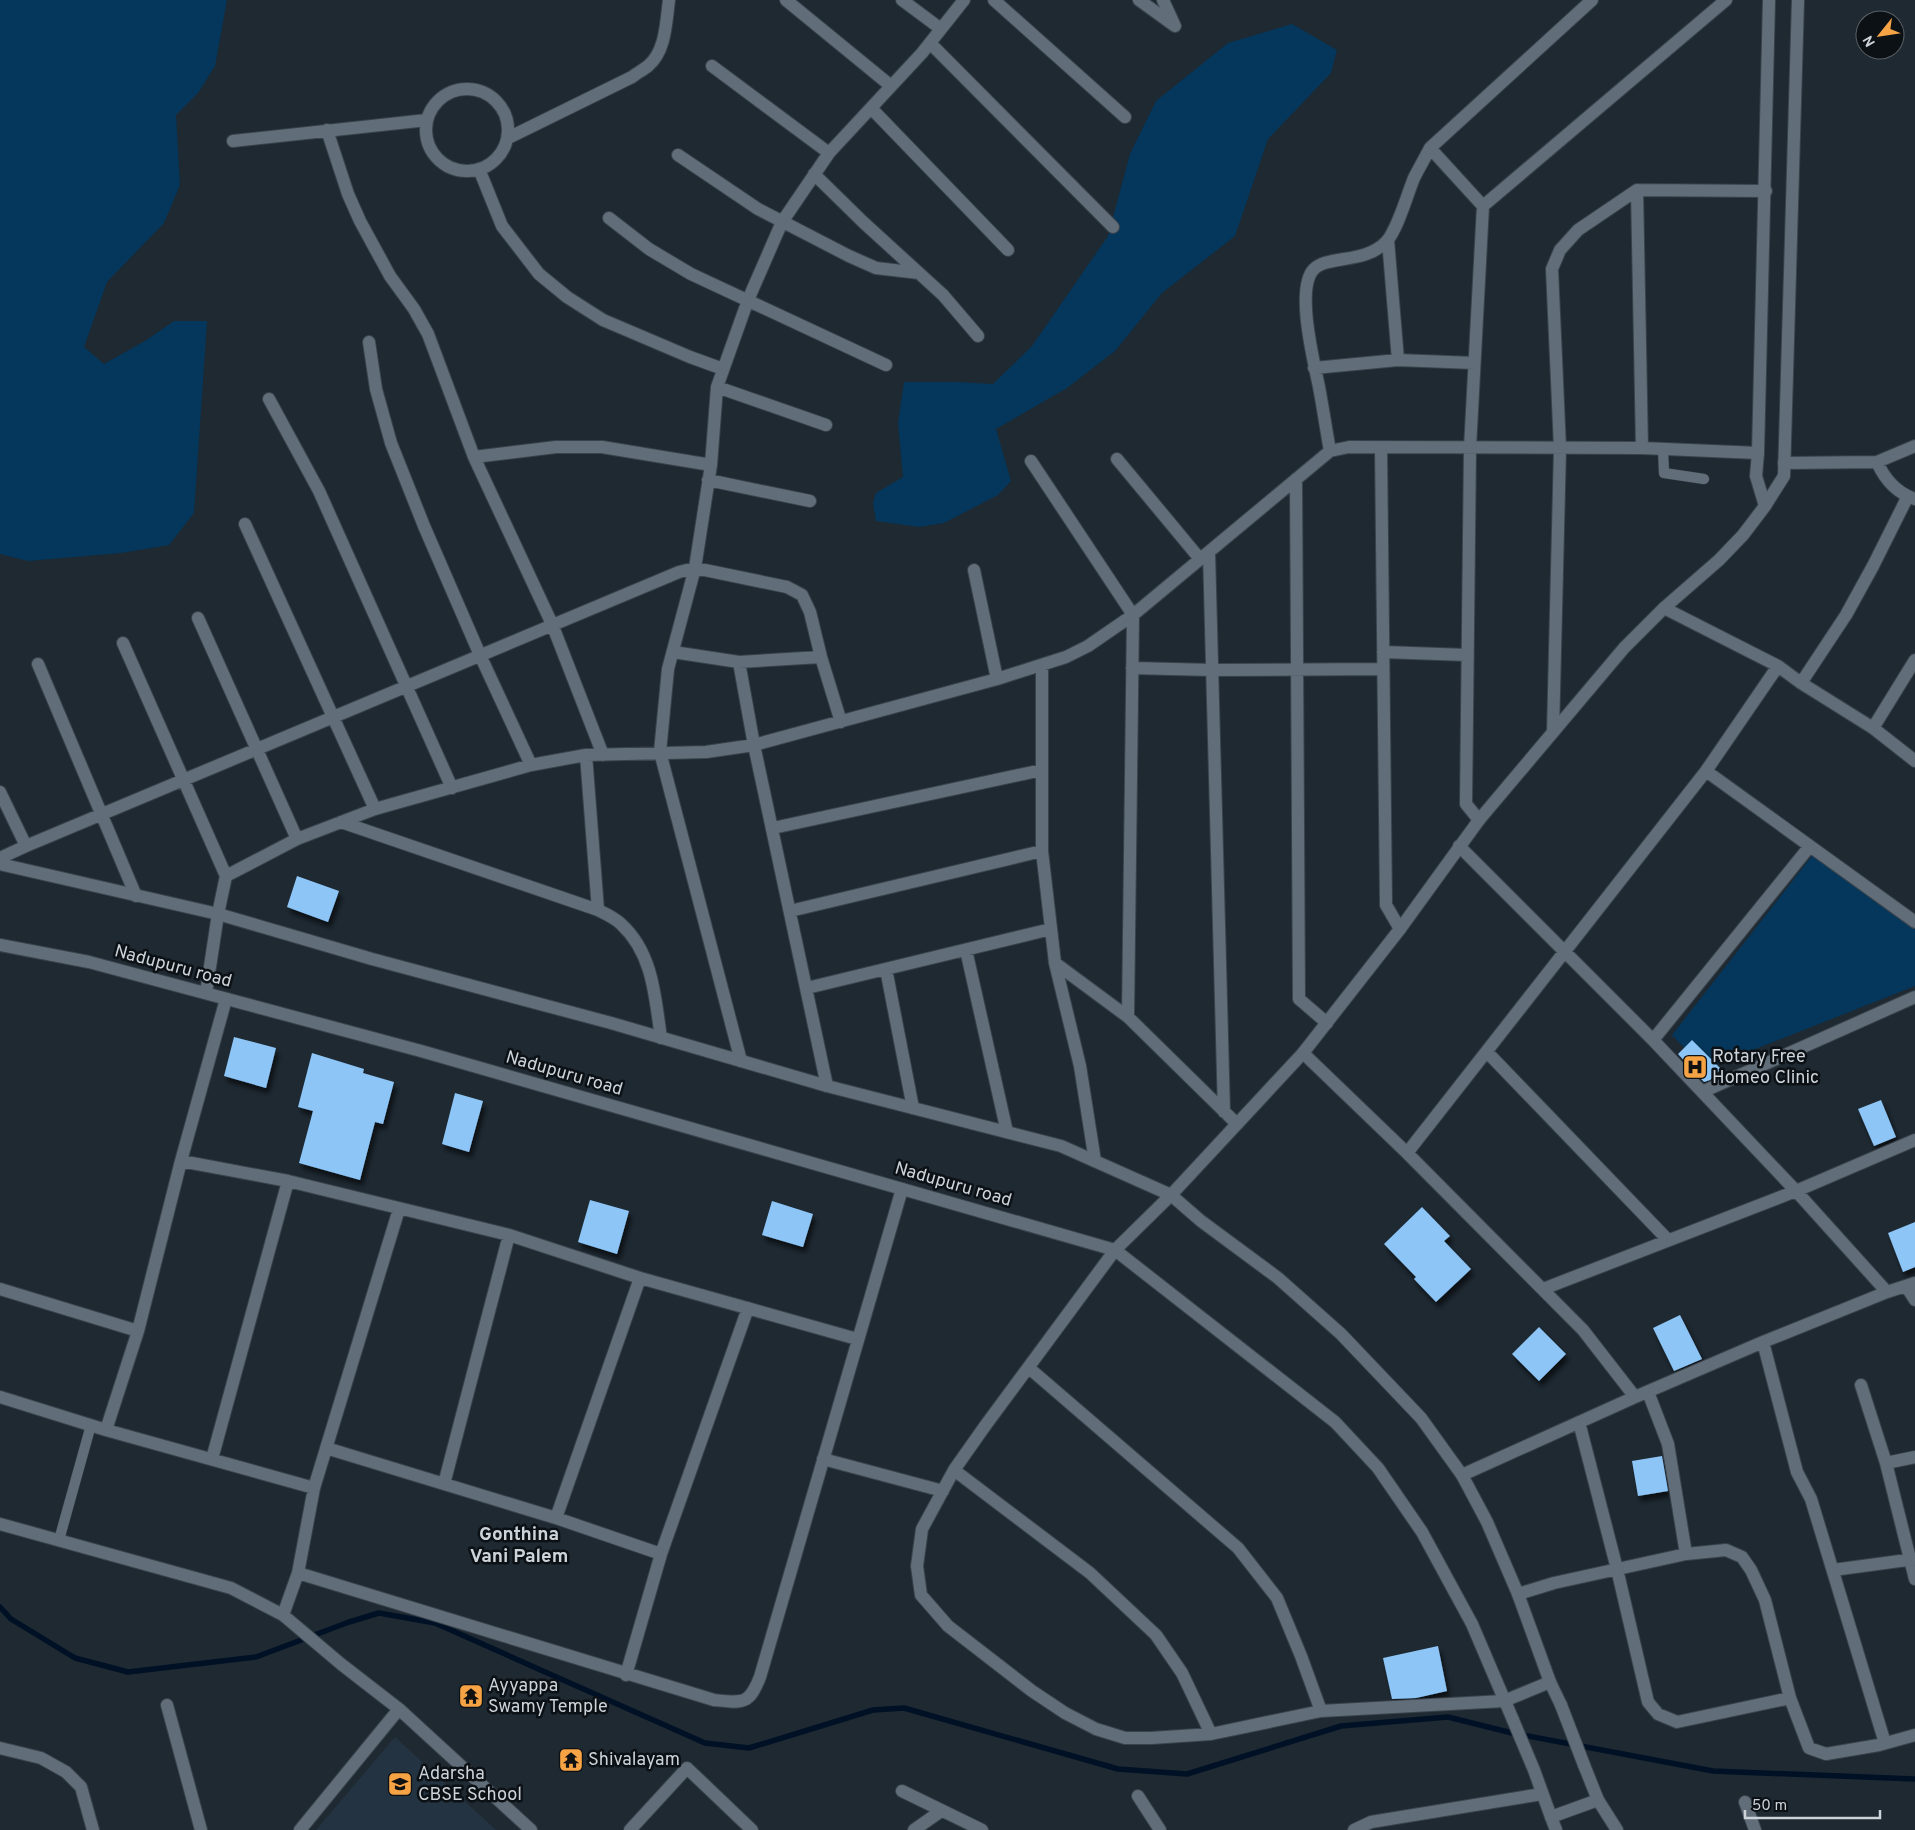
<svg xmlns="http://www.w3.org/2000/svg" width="1915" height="1830" viewBox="0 0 1915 1830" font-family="Overpass,sans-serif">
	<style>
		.built { fill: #233341 }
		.green { fill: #04375b }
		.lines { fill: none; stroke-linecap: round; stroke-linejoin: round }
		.stream { stroke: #001126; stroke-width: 5.5 }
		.building { fill: #8dc5f7; filter: url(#shadow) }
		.service-casing { stroke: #3a434c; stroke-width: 11 }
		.minor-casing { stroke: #3a434c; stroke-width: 14 }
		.tertiary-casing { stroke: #3a434c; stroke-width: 14 }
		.service { stroke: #616e79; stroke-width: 10 }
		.minor { stroke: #616e79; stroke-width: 12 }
		.tertiary { stroke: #616e79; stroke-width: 12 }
		.labels { text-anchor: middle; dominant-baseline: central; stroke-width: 5; stroke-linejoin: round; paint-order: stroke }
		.street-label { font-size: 18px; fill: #ccd3d9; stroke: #0c1115 }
		.poi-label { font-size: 18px; fill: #ccd3d9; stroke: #0c1115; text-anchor: start }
		.neighbourhood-label { font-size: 19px; font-weight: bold; fill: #ccd3d9; stroke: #0c1115 }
	</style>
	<defs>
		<filter id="shadow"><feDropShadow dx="3" dy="5.5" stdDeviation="2.5" flood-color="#0009"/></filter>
	</defs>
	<rect width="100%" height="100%" fill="#1e2932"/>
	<path class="built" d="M395,1737L496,1830H316Z"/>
	<path class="green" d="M0,0H227L215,66L198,93L176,115L180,185L164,223L107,282L84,347L104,364L145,341L174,321H207L194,513L169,545L121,553L28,561L0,554Z
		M1292,24L1337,50L1331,73L1268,139L1235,236L1162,293L1115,351L1067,388L996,429L1011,481L998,495L944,523L919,527L876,521L873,503L876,493L903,477L898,423L904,382H957L993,384L1032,346L1108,236L1130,154L1156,101L1228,43Z
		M1812,856L1889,906L1915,927V986L1705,1069L1672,1035Z"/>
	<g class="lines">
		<path class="stream" d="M0,1607L11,1619L75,1658L128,1672L256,1657L349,1622L379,1613L435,1623L705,1743L749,1748L873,1710L904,1708L1118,1769L1187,1774L1341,1726L1448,1717L1512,1733L1713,1771L1915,1779"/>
	</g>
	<path class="building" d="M297,876L339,891L328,922L287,907Z
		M234,1037L276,1048L266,1088L224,1076Z
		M1692,1040L1721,1069L1710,1080L1704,1082L1678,1054Z
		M312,1053L364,1069L363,1073L394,1082L383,1124L375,1122L360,1180L299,1163L313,1111L298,1107Z
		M455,1093L483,1101L469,1152L442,1144Z
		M1881,1100L1896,1137L1874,1146L1858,1109Z
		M590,1200L629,1211L617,1254L578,1242Z
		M772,1201L813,1214L803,1247L762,1235Z
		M1422,1207L1450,1236L1444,1241L1471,1269L1436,1302L1414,1279L1416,1277L1384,1244Z
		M1915,1222V1267L1903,1272L1888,1233Z
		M1680,1315L1702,1359L1674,1371L1653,1328Z
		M1539,1327L1566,1354L1539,1381L1512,1354Z
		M1662,1456L1668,1491L1638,1496L1632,1461Z
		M1438,1646L1447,1691L1416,1698L1392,1699L1383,1658Z"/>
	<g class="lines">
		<defs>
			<path id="service" d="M1663,449L1664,473L1704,479
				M59,1540L91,1425"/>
			<path id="minor" d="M786,0L891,86
				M902,0L941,29
				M994,0L1125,117
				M1139,0L1175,26
				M1163,0L1174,24
				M930,43L1113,227
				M712,66L829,153
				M426 130a41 41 0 1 1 82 0a41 41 0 1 1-82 0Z
				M871,108L1008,250
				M327,130L348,194L360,221L390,276L414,309L428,334L474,457L552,624L603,755
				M508,138L632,77C637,73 643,70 648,66C666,51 666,22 669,0
				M233,141L427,120
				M1430,148L1483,206
				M678,155L758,209L849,256L876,268L919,273
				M479,169L502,226L539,274L567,297L603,320L690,357L723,369
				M814,174L863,222L943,295L978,336
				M609,218L649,249L691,274L886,365
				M1388,240L1398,360L1474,363
				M369,342L376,389L391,443L424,526L480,655L531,765
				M1314,368L1398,360
				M717,387L826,425
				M269,399L319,491L452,788
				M1381,448L1386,905L1400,929
				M1642,448L1637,190L1766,191
				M1330,451C1326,429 1323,408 1319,387C1314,362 1295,288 1314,269C1328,255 1366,264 1387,241C1398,228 1407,195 1414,178C1419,168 1425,158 1430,148L1592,0
				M474,457L556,447H602L711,465
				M1117,459L1200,559
				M1031,461L1133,615L1128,1017
				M1877,462C1885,480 1897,493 1915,499
				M1784,463L1877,462L1915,446
				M1296,479L1299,999L1327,1023
				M708,480L810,501
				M245,524L375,809
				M1209,552L1224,1112
				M974,570L997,679
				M1664,608L1778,666L1801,683L1873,728L1915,761
				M198,618L297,839
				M123,643L226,876
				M673,652L739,662L821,657
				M1383,652L1467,655
				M739,662L754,745L827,1086
				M38,664L136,896
				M1042,665V851L1055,963L1080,1066L1095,1161
				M1132,668L1212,670L1383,669
				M1801,683L1846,615L1873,566L1908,496
				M1873,728L1915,660
				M1553,732L1560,448L1552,269L1560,250L1578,230L1637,190
				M586,755L598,910
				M1706,771L1915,922
				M0,792L26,846
				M1479,820L1466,804L1470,448L1483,206L1726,0
				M341,822L598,910C606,914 615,918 621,924C653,953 655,997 661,1038
				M773,828L1042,770
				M1459,846L1653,1040L1796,1191L1887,1292
				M0,858L26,846L679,572L695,568L787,587L802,595L810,612L821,657L841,722
				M790,911L1042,851
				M218,914L226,876L297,839L375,809L531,765L586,755L706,752L754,745L997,679L1066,657L1088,646L1133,615L1330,451L1349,447L1642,448L1758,453
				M966,950L1007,1132
				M1055,963L1128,1017L1237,1124
				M886,969L913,1108
				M807,988L1051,929
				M1653,1040L1810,846
				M1487,1052L1668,1240
				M1303,1053L1407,1153L1583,1330L1635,1397
				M741,1061L660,752L668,669L695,568L711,465L717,387L748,300L782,222L829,153L922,53L964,0
				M1702,1092L1915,997
				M1407,1153L1706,771L1778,666
				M181,1161L288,1181L509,1235L640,1278L857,1339
				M1115,1250L985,1426L954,1470L922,1529L917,1566L921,1595L948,1626L1032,1691L1065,1713L1096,1729L1125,1738H1151L1211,1734L1321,1711L1504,1701L1550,1682
				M1906,1286L1915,1300
				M0,1289L138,1331
				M1543,1289L1796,1191L1915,1140
				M1763,1342L1797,1472L1811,1499L1885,1743
				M1029,1368L1238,1548L1277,1598L1301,1656L1321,1711
				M1861,1385L1886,1463L1915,1579
				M1648,1392L1668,1444L1686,1554
				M0,1397L106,1430L314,1488
				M1579,1422L1617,1569L1648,1702L1658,1714L1677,1722L1790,1698
				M106,1430L138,1331L181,1161L226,999
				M326,1448L556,1518
				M212,1459L288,1181
				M823,1459L943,1491
				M1886,1463L1915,1457
				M954,1470L1090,1573L1156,1635L1182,1673L1211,1734
				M1462,1475L1635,1397L1763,1342L1887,1292L1915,1283
				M444,1484L509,1235
				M0,1524L231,1588L283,1615L341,1664L399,1709
				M661,1554L748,1308
				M1833,1570L1915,1559
				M298,1573L714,1700C743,1703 749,1705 760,1677L902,1189
				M1518,1594L1554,1583L1686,1554L1726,1550L1742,1557L1751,1570L1765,1600L1790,1698L1809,1748L1826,1754L1879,1745L1915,1735
				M283,1615L298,1573L314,1488L399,1209
				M626,1675L661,1554L556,1518L640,1278
				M167,1705L201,1830
				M1561,1705L1584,1765
				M1513,1720L1534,1770L1551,1817L1598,1800
				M0,1748L41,1758L66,1772L81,1787L93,1830
				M902,1791L982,1830
				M1138,1796L1160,1830
				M1745,1802L1755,1830
				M300,1830L399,1709L531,1830
				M630,1830L687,1768L752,1830
				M914,1830L941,1811
				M1354,1830L1371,1822L1542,1794"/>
			<path id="tertiary" d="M1765,506L1756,476L1758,453L1769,0
				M0,864L218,914L372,959L611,1023L827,1086L1061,1146L1171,1195L1201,1221L1278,1278L1341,1334L1421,1418L1462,1475L1487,1522L1518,1594L1550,1682L1561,1705
				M0,945L89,962L421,1051L1115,1250L1335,1422L1378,1468L1422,1532L1472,1624L1513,1720
				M206,993L218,914
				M1115,1250L1171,1195L1303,1053L1400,929L1479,820L1624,648L1664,608L1719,560L1743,535L1765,506L1784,476L1798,0
				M1584,1765L1598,1800L1617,1830
				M1551,1817L1556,1830"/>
		</defs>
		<use href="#service" class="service-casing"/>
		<use href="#minor" class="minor-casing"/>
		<use href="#tertiary" class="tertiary-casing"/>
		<use href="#service" class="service"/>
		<use href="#minor" class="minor"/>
		<use href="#tertiary" class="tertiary"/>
	</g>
	<defs>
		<symbol id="hospital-square" viewBox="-11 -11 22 22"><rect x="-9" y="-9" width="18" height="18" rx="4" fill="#f5a345" stroke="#0c1115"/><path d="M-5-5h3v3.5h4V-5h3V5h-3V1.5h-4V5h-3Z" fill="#111"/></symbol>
		<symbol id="temple-square" viewBox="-11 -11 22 22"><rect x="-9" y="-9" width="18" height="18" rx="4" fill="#f5a345" stroke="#0c1115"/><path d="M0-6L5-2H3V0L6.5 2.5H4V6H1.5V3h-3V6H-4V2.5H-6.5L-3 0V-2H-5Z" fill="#111"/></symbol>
		<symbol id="school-square" viewBox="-11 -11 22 22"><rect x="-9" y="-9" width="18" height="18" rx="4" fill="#f5a345" stroke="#0c1115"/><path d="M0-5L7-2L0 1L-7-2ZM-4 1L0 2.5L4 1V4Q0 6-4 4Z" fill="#111"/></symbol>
	</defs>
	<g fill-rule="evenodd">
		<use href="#hospital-square" x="1681" y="1053" width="28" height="28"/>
		<use href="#temple-square" x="457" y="1682" width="28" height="28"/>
		<use href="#temple-square" x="557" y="1746" width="28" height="28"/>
		<use href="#school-square" x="386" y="1770" width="28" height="28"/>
	</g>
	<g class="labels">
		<g class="street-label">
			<text transform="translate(173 967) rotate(15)">Nadupuru road</text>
			<text transform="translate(564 1074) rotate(16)">Nadupuru road</text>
			<text transform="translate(953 1185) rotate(16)">Nadupuru road</text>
		</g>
		<g class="poi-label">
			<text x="1712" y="1057">Rotary Free<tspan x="1712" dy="21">Homeo Clinic</tspan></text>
			<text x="488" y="1686">Ayyappa<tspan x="488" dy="21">Swamy Temple</tspan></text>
			<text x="588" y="1760">Shivalayam</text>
			<text x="418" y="1774">Adarsha<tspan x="418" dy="21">CBSE School</tspan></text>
		</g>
		<g class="neighbourhood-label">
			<text x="519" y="1535">Gonthina<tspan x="519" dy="22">Vani Palem</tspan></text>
		</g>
	</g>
	<g transform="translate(1880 35) rotate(240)"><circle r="24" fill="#0c1115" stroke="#595f63"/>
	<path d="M0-4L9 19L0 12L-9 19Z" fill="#f5a345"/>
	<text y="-8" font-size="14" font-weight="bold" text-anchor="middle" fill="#ccd3d9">N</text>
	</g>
	<path d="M1745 1810v8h135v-8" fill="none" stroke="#ccd3d9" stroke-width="2.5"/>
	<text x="1752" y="1810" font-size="15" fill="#ccd3d9" stroke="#0c1115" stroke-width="4" paint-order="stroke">50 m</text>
</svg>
